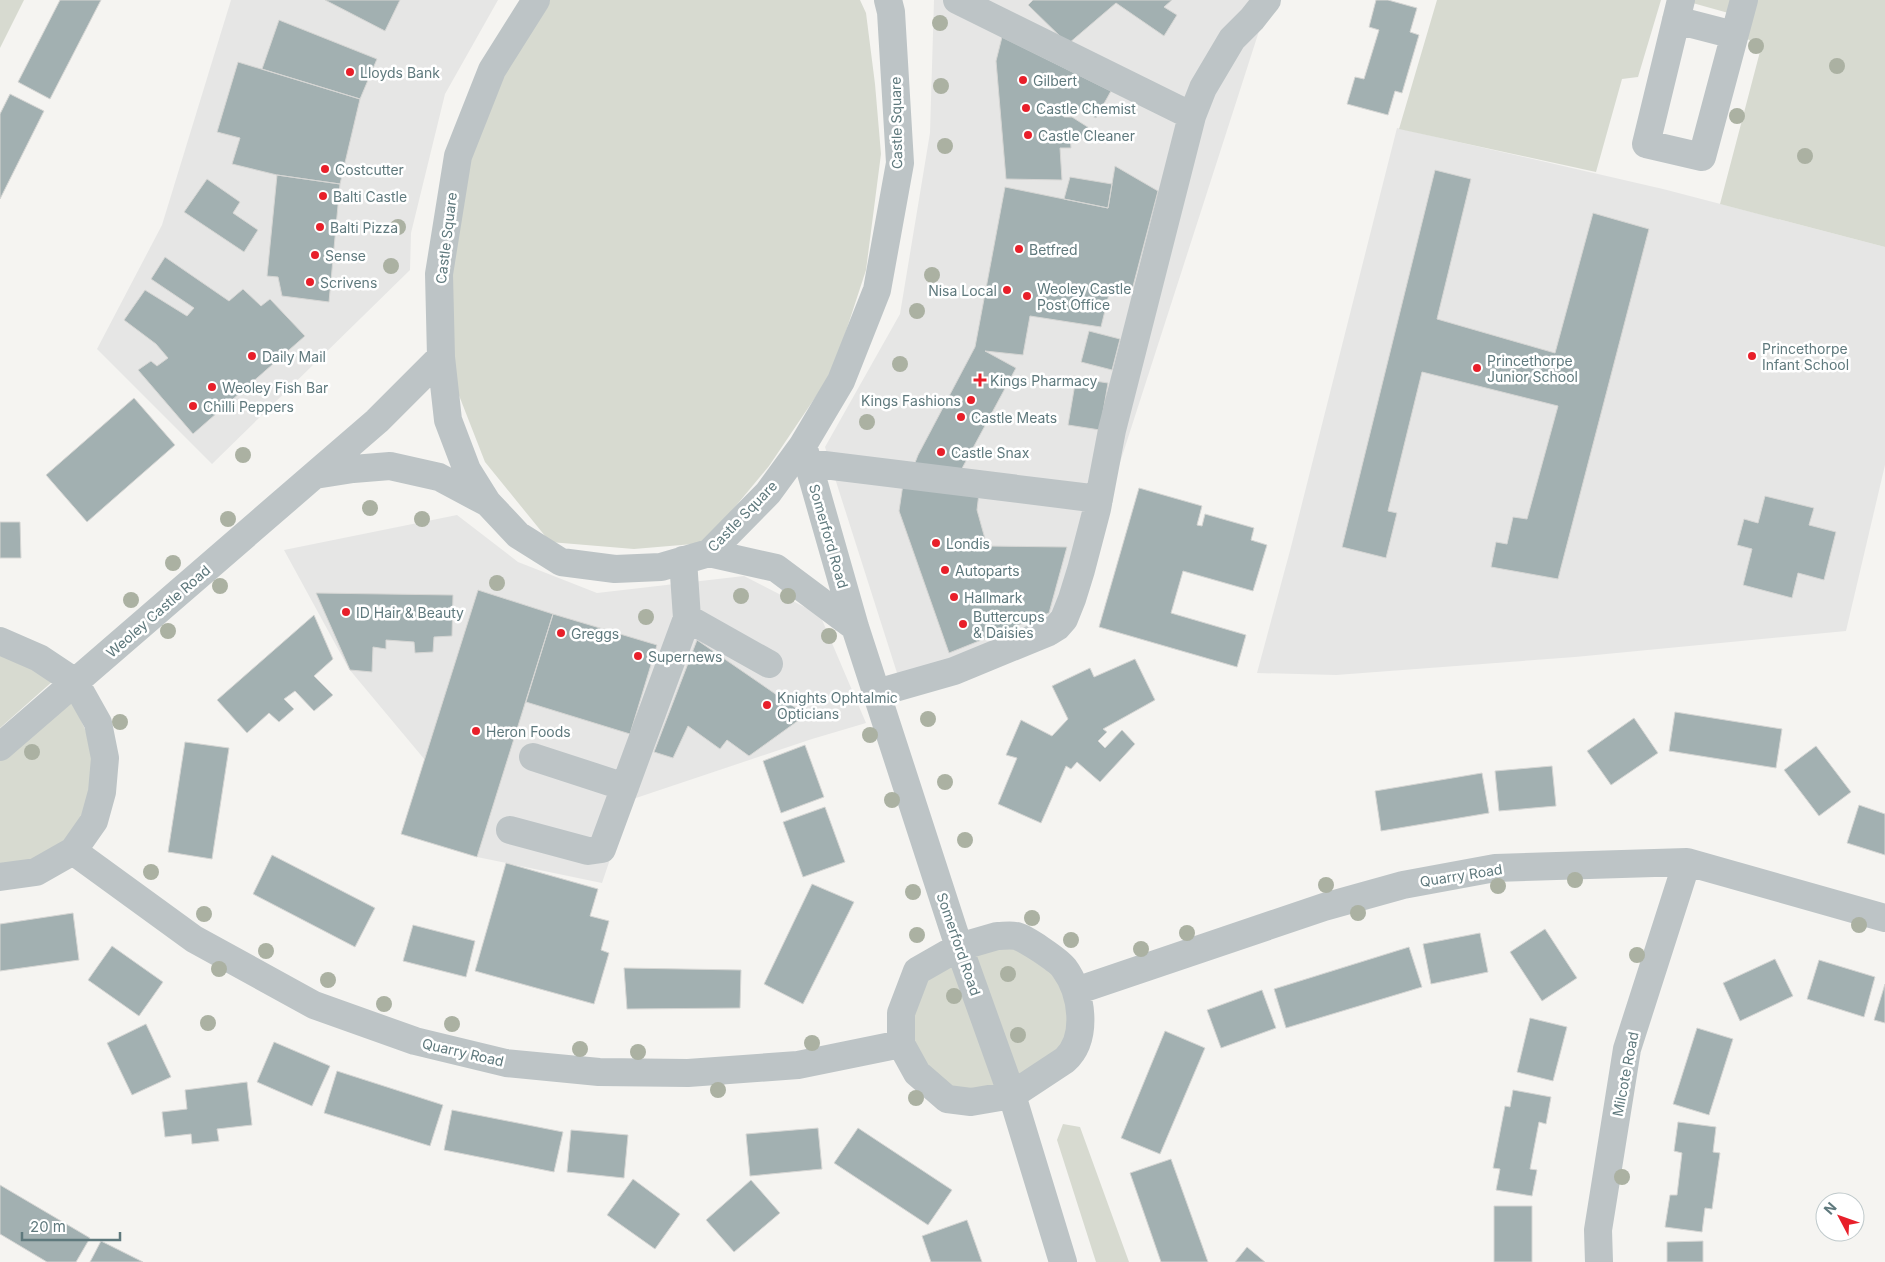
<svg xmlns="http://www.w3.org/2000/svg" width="1885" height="1262" viewBox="0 0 1885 1262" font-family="Inter,sans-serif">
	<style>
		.built { fill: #e6e6e5 }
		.green { fill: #d7dad0 }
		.building { fill: #a2b0b1; stroke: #d6d6d4 }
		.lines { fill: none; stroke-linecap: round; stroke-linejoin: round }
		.minor { stroke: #bdc4c6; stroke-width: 28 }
		.tree { fill: #abb1a2 }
		.poi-dot { fill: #e81f2a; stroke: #fff; stroke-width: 2 }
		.labels { text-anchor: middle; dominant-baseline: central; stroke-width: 5; stroke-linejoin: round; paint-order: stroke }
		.poi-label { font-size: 14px; fill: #5f797d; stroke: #fff; text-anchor: start }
		.street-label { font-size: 14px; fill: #5f797d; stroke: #fff }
	</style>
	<rect width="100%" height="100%" fill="#f5f4f1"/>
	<path class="built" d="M231,0H498L445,94L411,233L410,270L212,464L97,349L162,225Z
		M934,0H1269L1069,621L898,676L825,447L900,314L930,133Z
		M1397,128L1663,189L1885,247V465L1846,631L1575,657L1336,675L1257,673L1291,547Z
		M457,515L518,562L597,593L744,576L820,615L866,723L812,739L630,800L602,883L477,857L401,834L425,760L349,669L284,550Z"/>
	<path class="green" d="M0,0H24L0,48Z
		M541,0H860L866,13L875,84L881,154L866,270L833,371L769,466L705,543L634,549L550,542L485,462L444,357L461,158Z
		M1437,0H1661L1638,77L1622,79L1596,172L1399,129Z
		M1690,0H1735L1732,14L1689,2Z
		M1748,0H1885V247L1720,204L1762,44L1737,36Z
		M0,650L54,680L0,728Z
		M69,695L85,729L96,759L91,794L74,839L35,863L0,866V755Z
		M998,939L1062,971L1078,1033L1018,1082L970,951Z
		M956,961L1010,1094L951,1095L913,1046L908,1012L920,977Z
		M1063,1124L1080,1127L1129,1262H1096L1057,1140Z"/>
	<path class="building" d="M60,0H101L50,99L18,82Z
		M325,0H400L385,31Z
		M1033,0H1172L1164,7L1177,15L1164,36L1116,3L1068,44L1028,5Z
		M1376,0H1388L1417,8L1410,32L1419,35L1402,93L1395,91L1388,115L1347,104L1355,77L1364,79L1379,30L1369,27Z
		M279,20L377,59L360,99L262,69Z
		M1002,37L1111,91L1096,118L1072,106L1064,107V117H1072L1094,131L1088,142L1070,133L1071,148H1060L1062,180L1006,179L996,61Z
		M238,62L360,99L340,184L277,175L232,164L240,138L217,132Z
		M10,94L44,111L0,199V114Z
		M1115,166L1158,191L1131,294L1110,290L1101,327L1030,316L1023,355L985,351L1016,368L959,474L913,468L918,455L975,347L1005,187L1108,208Z
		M1435,170L1471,179L1437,319L1555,353L1593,213L1649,229L1558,579L1491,567L1496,542L1507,544L1513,517L1527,519L1558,406L1422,372L1388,511L1397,513L1386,558L1342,547Z
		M277,175L340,184L329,302L282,296L278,277L267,276Z
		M1070,177L1112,184L1108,208L1064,199Z
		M207,179L240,202L233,213L258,230L244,252L184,212Z
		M165,257L229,301L243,289L261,306L270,299L305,336L193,434L138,370L151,361L157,366L168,358L156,344L124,320L145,290L187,316L194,308L151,279Z
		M1089,331L1120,339L1112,370L1081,362Z
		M1076,378L1108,383L1100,430L1068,425Z
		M134,398L175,445L87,522L46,475Z
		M903,484L979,493L977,510L987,546L1067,547L1049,613L949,653L899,511Z
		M1139,488L1202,506L1197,525L1202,526L1205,514L1254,528L1251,540L1267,545L1253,591L1183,571L1171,613L1246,635L1237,667L1099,627Z
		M1765,496L1814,508L1809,525L1836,532L1824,580L1798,573L1792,598L1743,585L1752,549L1737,545L1744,519L1758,523Z
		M0,522H20L21,558H0Z
		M478,590L553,614L477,857L401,834Z
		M316,593L453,595L452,636L434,637L433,652L415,653L414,642L386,640V649L373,647L372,672L350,670Z
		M553,614L657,645L630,734L526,702Z
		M314,615L333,659L314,676L333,695L314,711L295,691L284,699L294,709L279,722L269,713L247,733L217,700Z
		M697,640L806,715L749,756L727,740L720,749L688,726L673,758L654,752Z
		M1135,659L1155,700L1103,729L1107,732L1098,741L1105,748L1122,730L1135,744L1100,782L1077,762L1071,769L1066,766L1041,823L998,804L1017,758L1006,755L1021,720L1052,736L1068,719L1052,686L1090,668L1094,677Z
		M1675,712L1782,729L1776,768L1669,751Z
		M1634,718L1658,753L1611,785L1587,751Z
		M185,742L229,748L212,859L168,852Z
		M805,745L824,797L781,813L763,761Z
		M1816,746L1851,792L1819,816L1784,770Z
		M1552,766L1556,806L1499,811L1495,771Z
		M1482,773L1489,813L1381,831L1375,791Z
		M1859,805L1885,814V855L1847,843Z
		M825,807L845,862L803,877L783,822Z
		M272,855L375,908L355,947L253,894Z
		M506,863L598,889L590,916L609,921L601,950L609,953L594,1004L475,971Z
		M812,884L854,902L803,1004L764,984Z
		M73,913L79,960L0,971V924Z
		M413,925L475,941L466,977L403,961Z
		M1545,929L1577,978L1542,1001L1510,952Z
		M1480,933L1488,972L1431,984L1423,944Z
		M112,946L163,982L139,1016L88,980Z
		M1409,947L1422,987L1286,1028L1274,989Z
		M1775,959L1793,996L1740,1021L1723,983Z
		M1819,960L1875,977L1864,1017L1807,999Z
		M624,968L741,970L740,1008L627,1009Z
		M1885,984V1023L1874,1020Z
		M1262,990L1276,1028L1221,1048L1207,1010Z
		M1530,1018L1567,1027L1553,1081L1517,1072Z
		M146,1024L171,1077L132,1095L107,1043Z
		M1697,1028L1733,1039L1709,1115L1673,1104Z
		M1165,1031L1205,1048L1160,1154L1121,1138Z
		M274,1042L330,1066L312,1106L257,1082Z
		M337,1071L443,1105L430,1146L324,1113Z
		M247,1082L252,1125L217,1129L219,1141L192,1144L191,1134L165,1137L162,1112L187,1109L185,1090Z
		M1513,1090L1551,1097L1546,1124L1539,1122L1530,1169L1537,1170L1532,1196L1496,1190L1500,1169L1493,1168L1505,1106L1510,1107Z
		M452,1110L563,1132L554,1172L444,1150Z
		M1678,1122L1716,1127L1713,1152L1720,1153L1712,1209L1705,1208L1702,1232L1665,1227L1670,1195H1677L1682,1153L1674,1151Z
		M818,1128L822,1169L750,1176L746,1134Z
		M858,1128L952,1190L928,1225L834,1163Z
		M571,1130L628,1135L624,1178L567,1172Z
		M1171,1159L1208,1262H1161L1130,1173Z
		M633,1179L680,1214L655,1249L607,1215Z
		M751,1180L780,1213L734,1252L706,1220Z
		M0,1185L90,1238L76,1262H47L0,1234Z
		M1494,1206H1532V1262H1494Z
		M967,1220L982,1262H931L922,1236Z
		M101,1241L143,1262H90Z
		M1703,1241V1262H1667V1242Z
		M1247,1247L1265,1262H1235Z"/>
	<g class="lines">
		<path class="minor" d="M536,0L492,70L458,156L439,274L441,357L448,420L467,470L487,502L518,535L561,562L615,569L661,567L709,553L768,493L803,445L841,381L877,290L900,163L891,12L888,0
			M957,0L1192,116
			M1681,0L1646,144L1702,157L1744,0
			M1676,20L1734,35
			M803,445L855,627L959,947L1012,1095L1063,1262
			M808,463L1099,499
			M315,475L353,469L390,466L439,477L486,502
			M709,553L776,568L855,627
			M687,618L769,664
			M0,641L39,658L75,682L98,723L105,758L102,792L94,821L73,851L36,872L0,877
			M877,693L954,671L1049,632L1057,627L1064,619L1072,599L1081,570L1097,509L1112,430L1192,116L1203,88L1232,39L1252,19L1267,0
			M0,747L377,421L441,357
			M533,757L625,787
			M510,830L588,851L602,849L687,618L683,560
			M73,851L194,939L314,1005L415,1041L506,1063L599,1072L688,1073L798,1065L901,1044
			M997,936C1003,936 1010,935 1016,936C1024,937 1059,961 1064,968C1082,992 1089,1038 1065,1060L1012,1095L971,1102L947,1099L917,1073L901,1044V1013L917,971L959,947Z
			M1076,991L1324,907L1403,885L1495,868L1687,862L1885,918
			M1599,1262L1598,1230L1627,1049L1687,862"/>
	</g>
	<g class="tree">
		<circle cx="940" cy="23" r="8"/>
		<circle cx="1756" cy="46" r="8"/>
		<circle cx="1837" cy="66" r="8"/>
		<circle cx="941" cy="86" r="8"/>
		<circle cx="1737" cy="116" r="8"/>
		<circle cx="945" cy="146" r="8"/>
		<circle cx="1805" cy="156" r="8"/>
		<circle cx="398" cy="227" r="8"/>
		<circle cx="391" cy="266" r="8"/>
		<circle cx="932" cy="275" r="8"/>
		<circle cx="917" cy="311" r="8"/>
		<circle cx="900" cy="364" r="8"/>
		<circle cx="867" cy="422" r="8"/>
		<circle cx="243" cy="455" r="8"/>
		<circle cx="370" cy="508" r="8"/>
		<circle cx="228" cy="519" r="8"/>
		<circle cx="422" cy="519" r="8"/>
		<circle cx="173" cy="563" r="8"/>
		<circle cx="497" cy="583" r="8"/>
		<circle cx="220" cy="586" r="8"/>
		<circle cx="741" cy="596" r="8"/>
		<circle cx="788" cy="596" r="8"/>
		<circle cx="131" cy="600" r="8"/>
		<circle cx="646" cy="617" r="8"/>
		<circle cx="168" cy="631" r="8"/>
		<circle cx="829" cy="636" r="8"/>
		<circle cx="928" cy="719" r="8"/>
		<circle cx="120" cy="722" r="8"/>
		<circle cx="870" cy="735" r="8"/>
		<circle cx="32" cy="752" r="8"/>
		<circle cx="945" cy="782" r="8"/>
		<circle cx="892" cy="800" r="8"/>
		<circle cx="965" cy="840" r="8"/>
		<circle cx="151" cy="872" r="8"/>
		<circle cx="1575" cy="880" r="8"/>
		<circle cx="1326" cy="885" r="8"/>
		<circle cx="1498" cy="886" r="8"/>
		<circle cx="913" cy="892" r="8"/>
		<circle cx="1358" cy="913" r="8"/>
		<circle cx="204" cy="914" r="8"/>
		<circle cx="1032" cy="918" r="8"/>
		<circle cx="1859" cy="925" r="8"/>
		<circle cx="1187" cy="933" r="8"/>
		<circle cx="917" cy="935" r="8"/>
		<circle cx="1071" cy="940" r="8"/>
		<circle cx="1141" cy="949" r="8"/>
		<circle cx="266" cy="951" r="8"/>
		<circle cx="1637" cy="955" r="8"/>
		<circle cx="219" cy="969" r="8"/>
		<circle cx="1008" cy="974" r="8"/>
		<circle cx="328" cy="980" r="8"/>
		<circle cx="954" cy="996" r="8"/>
		<circle cx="384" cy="1004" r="8"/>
		<circle cx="208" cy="1023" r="8"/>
		<circle cx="452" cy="1024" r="8"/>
		<circle cx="1018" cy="1035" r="8"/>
		<circle cx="812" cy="1043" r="8"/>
		<circle cx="580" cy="1049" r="8"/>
		<circle cx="638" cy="1052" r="8"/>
		<circle cx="718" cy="1090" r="8"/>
		<circle cx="916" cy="1098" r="8"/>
		<circle cx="1622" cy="1177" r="8"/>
	</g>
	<g class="poi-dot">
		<circle cx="350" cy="72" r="5"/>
		<circle cx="1023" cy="80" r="5"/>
		<circle cx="1026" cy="108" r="5"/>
		<circle cx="1028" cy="135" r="5"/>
		<circle cx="325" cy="169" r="5"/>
		<circle cx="323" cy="196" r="5"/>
		<circle cx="320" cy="227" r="5"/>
		<circle cx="1019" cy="249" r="5"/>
		<circle cx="315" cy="255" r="5"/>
		<circle cx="310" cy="282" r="5"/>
		<circle cx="1007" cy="290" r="5"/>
		<circle cx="1027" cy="296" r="5"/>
		<circle cx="252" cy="356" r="5"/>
		<circle cx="1752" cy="356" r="5"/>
		<circle cx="1477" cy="368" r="5"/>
		<path d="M977.5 372.5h5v5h5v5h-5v5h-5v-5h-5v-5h5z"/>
		<circle cx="212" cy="387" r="5"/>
		<circle cx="971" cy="400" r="5"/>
		<circle cx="193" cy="406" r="5"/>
		<circle cx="961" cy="417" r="5"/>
		<circle cx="941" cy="452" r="5"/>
		<circle cx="936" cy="543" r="5"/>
		<circle cx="945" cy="570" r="5"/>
		<circle cx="954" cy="597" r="5"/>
		<circle cx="346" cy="612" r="5"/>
		<circle cx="963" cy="624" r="5"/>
		<circle cx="561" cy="633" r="5"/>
		<circle cx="638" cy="656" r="5"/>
		<circle cx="767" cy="705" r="5"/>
		<circle cx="476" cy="731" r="5"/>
	</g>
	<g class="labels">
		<g class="poi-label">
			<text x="360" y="72">Lloyds Bank</text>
			<text x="1033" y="80">Gilbert</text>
			<text x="1036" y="108">Castle Chemist</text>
			<text x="1038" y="135">Castle Cleaner</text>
			<text x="335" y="169">Costcutter</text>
			<text x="333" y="196">Balti Castle</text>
			<text x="330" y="227">Balti Pizza</text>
			<text x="1029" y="249">Betfred</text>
			<text x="325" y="255">Sense</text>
			<text x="320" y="282">Scrivens</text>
			<text x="1037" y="288">Weoley Castle<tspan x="1037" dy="16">Post Office</tspan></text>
			<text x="997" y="290" text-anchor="end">Nisa Local</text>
			<text x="1762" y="348">Princethorpe<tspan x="1762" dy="16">Infant School</tspan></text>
			<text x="262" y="356">Daily Mail</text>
			<text x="1487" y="360">Princethorpe<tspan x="1487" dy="16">Junior School</tspan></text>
			<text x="990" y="380">Kings Pharmacy</text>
			<text x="222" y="387">Weoley Fish Bar</text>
			<text x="961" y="400" text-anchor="end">Kings Fashions</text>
			<text x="203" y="406">Chilli Peppers</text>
			<text x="971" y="417">Castle Meats</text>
			<text x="951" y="452">Castle Snax</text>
			<text x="946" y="543">Londis</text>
			<text x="955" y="570">Autoparts</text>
			<text x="964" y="597">Hallmark</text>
			<text x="356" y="612">ID Hair &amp; Beauty</text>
			<text x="973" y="616">Buttercups<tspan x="973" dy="16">&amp; Daisies</tspan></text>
			<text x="571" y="633">Greggs</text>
			<text x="648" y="656">Supernews</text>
			<text x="777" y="697">Knights Ophtalmic<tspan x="777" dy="16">Opticians</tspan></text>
			<text x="486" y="731">Heron Foods</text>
		</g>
		<g class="street-label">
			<text transform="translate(896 123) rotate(-91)">Castle Square</text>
			<text transform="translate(446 238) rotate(-83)">Castle Square</text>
			<text transform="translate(742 516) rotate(-46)">Castle Square</text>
			<text transform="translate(829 536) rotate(74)">Somerford Road</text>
			<text transform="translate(158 611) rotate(-41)">Weoley Castle Road</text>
			<text transform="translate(1461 875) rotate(-9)">Quarry Road</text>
			<text transform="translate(959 944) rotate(71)">Somerford Road</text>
			<text transform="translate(463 1052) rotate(13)">Quarry Road</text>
			<text transform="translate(1625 1074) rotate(-79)">Milcote Road</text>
		</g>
	</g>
	<g transform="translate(1840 1217) rotate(311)"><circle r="24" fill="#ffffff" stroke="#bfc9cb"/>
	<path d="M0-4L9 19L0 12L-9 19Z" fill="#e81f2a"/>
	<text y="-8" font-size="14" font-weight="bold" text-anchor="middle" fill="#5f797d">N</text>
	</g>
	<path d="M22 1232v8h98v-8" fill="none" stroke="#5f797d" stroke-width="2.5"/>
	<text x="30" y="1232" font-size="15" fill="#5f797d" stroke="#ffffff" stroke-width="4" paint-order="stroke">20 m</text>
</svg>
